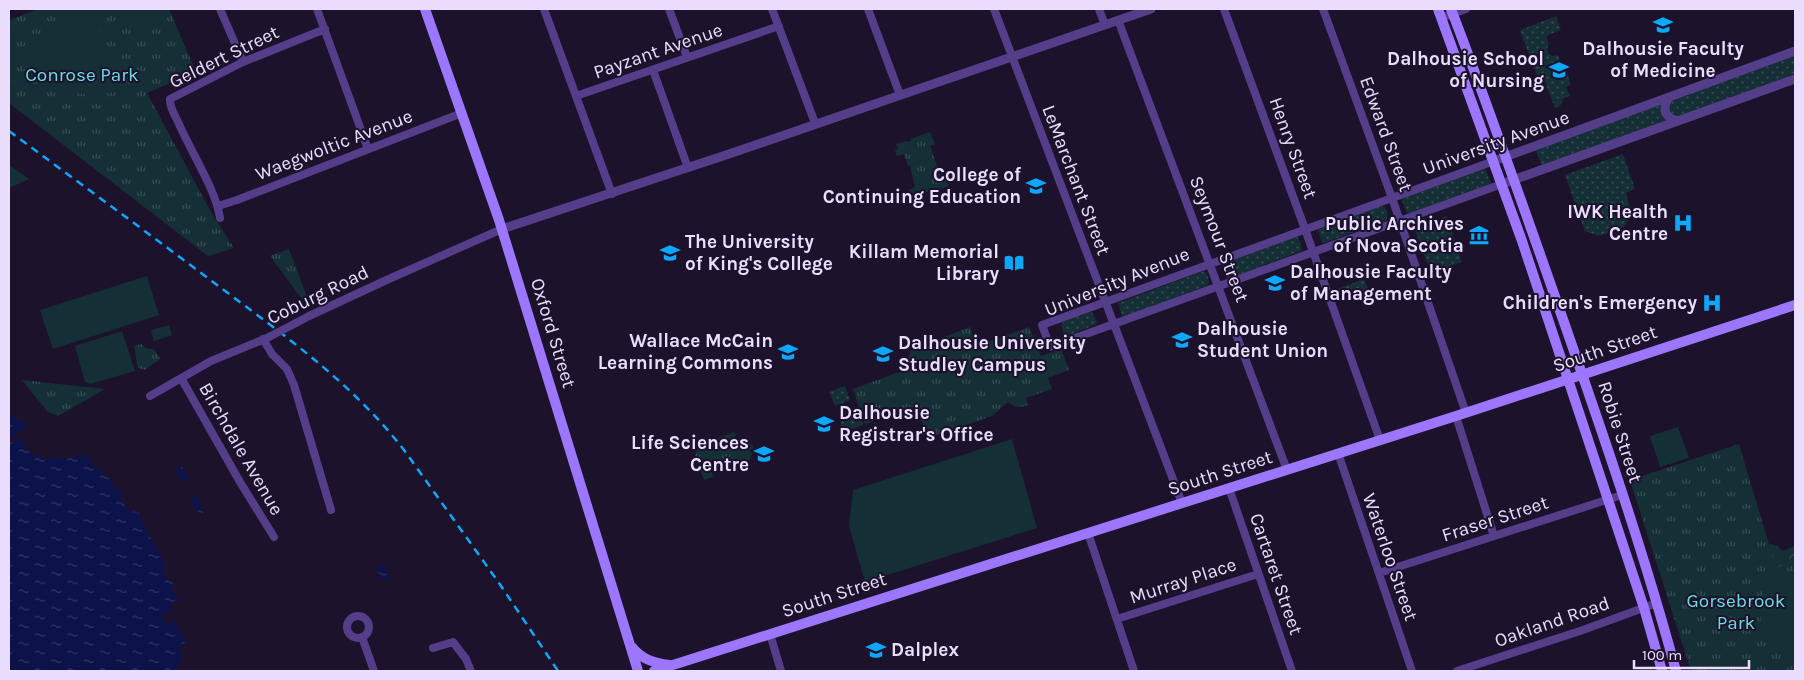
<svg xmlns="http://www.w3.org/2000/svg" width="1804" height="680" viewBox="0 0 1804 680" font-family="Karla,sans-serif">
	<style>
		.grass { fill: url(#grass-dots) }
		.forest { fill: url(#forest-crowns) }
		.park { fill: url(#park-tufts) }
		.pitch { fill: #152f36 }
		.water { fill: url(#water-ripples) }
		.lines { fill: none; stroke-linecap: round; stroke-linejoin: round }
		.minor { stroke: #543e8a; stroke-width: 8 }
		.tertiary { stroke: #543e8a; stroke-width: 9 }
		.secondary { stroke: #9c76fd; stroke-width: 10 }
		.rail { stroke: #0da7fb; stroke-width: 2.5; stroke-dasharray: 8 6; stroke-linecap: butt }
		.minor-bridge { stroke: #543e8a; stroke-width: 8 }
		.labels { text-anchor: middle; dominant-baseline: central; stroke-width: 4; stroke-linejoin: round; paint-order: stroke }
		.poi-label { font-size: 19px; font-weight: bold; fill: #eaddfe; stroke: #1d122c; text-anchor: end }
		.street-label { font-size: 19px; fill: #eaddfe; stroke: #1d122c }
		.park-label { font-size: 19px; fill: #68dfdf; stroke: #1d122c }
	</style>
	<defs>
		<pattern id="grass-dots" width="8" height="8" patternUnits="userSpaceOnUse" patternTransform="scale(1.25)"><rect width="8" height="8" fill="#152f36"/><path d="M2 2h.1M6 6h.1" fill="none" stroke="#374d54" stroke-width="1.8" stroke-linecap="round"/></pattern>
		<pattern id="forest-crowns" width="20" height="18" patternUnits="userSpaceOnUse" patternTransform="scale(1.25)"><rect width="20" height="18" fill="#152f36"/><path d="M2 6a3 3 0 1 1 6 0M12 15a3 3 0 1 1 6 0" fill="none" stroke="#374d54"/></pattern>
		<pattern id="park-tufts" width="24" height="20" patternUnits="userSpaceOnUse" patternTransform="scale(1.25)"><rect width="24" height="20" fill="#152f36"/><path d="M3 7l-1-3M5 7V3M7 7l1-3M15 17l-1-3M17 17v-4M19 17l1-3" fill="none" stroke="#374d54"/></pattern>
		<pattern id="water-ripples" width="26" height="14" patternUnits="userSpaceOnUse" patternTransform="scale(1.25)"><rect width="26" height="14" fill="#0c134a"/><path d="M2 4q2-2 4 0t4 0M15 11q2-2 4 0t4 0" fill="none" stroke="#303565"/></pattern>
	</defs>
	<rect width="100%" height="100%" fill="#1d122c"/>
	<path class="grass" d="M1556,16L1561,30L1546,36L1549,44L1547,49L1549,54L1553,56L1558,55L1561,64L1552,67L1555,77L1567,73L1571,85L1566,87L1570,96L1564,98L1560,106L1555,108L1542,74L1537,76L1520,30Z
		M1795,55V74L1676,117L1670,115L1668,104L1669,101Z
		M1661,104V109L1667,120L1542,165L1535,149Z
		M1623,154L1635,189L1626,193L1631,216L1623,228L1599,236L1585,231L1565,175Z
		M1485,168L1491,184L1407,214L1401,198Z
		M1382,205L1387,211V220L1324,243L1322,242L1318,231L1319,228Z
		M1446,216L1462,262L1431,273L1414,227Z
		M1297,236L1301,243V251L1228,279L1222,264Z
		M1204,271C1208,274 1210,280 1208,285L1124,317L1122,316L1118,303Z
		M1364,279L1368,290L1341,300L1337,289Z
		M1090,312L1093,313L1097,323L1095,325L1067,336L1064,334L1061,326L1063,322Z
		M845,386L850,400L835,406L829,392Z
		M860,415L863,425L844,432L840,422Z"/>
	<path class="forest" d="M1771,544L1777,546L1783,551L1795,546V568L1775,573L1767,545Z"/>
	<path class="park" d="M38,9H169L196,72L147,93L212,214L234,248L208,256L9,103V20Z
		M930,132L935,144L930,146L940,175L945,174L949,186L930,193L929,191L914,198L913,194H910L909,190L915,187L910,165L908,166L904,154L897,156L895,150L898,149L896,144L906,141V142L911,141V139Z
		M9,165L29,179L9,188Z
		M289,249L310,305L307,306L270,256Z
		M970,327L977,346L1029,327L1041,356L1061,349L1069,370L1048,378L1052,389L1026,398L1028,405C1019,408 1016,408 1008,402L992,416L928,438L916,406L865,424L853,389L907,369L911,350Z
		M141,344L146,348L155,350L160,359L145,370L138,368L134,346Z
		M22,380L105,389L58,416L48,412Z
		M734,432L736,435L734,437L737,444L740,446L749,442L750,444H752L754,450L749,461L737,462L736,460L723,465L724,466L711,471L713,477L704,480L695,456C698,450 697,444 692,440L698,438L699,440L707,437L709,442Z
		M1739,444L1776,568L1795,562V671H1691L1630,480Z"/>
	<path class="pitch" d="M86,9H89L128,86L110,93L93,95L55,91L37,83L11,54Z
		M125,9H162L166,19L136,32Z
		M147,276L159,315L53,349L40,310Z
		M169,325L172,335L154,341L151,330Z
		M122,331L135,371L90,384L85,382L75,346Z
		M1678,427L1689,458L1660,467L1650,436Z
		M1012,439L1037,528L865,582L849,526L853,490Z
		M1779,574L1795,580V656L1778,653L1763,636L1760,610L1763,589L1771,575Z"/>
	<path class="water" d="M9,415L28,425L9,440Z
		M19,437L33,457L39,454L45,461L52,457C68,464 74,452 89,456L90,462L94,468H102L103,475L111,479L113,487L123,492L121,500C126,508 130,511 139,513L147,532L161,555L165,565L163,573L167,580L173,582L172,591L181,600L174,601L170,607L173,609L161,616L167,625L175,620L182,636L187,639L184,644L179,646L182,657L178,666V671H9V444Z
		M182,466L187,477L189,476L190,478L182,482L175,469Z
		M196,495L198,496L200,504L204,511L202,514C195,511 192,505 192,498Z
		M384,565L389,579L381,580L377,568Z"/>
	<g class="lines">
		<path class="minor" d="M220,9L243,62
			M317,9L368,149
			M544,9L612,194
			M669,9L687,57
			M772,9L815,123
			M868,9L900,95
			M994,9L1182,503
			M1099,9L1105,25
			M1224,9L1305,229L1380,440
			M1323,9L1392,198L1466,413
			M1441,18L1466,9
			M1118,20L1287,470
			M653,70L688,168
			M576,96L779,26
			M1494,161L1042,325L1050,347L1502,184
			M218,206L237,200L462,113
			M220,218C216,190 191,152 179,124C176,117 169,107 170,99L243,62L325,29
			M296,323L309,316L391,278L502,229
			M263,339L272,354L287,369L294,385L331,510
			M181,378L240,482L274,537
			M150,396L211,361L267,338
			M1456,416L1494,536
			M1338,453L1412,671
			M1229,488L1292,671
			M1088,533L1134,671
			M1379,573L1622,495
			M347 627a11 11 0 1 1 22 0a11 11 0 1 1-22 0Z
			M1117,619L1258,574
			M770,634L781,671
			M362,637L374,671
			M433,648L453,642L466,659L471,671
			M1457,671L1580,631L1657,603"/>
		<path class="tertiary" d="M1669,97C1662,109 1664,117 1677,121
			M1494,161L1795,51
			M1502,184L1795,79
			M502,229L729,154L1151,9"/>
		<path class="secondary" d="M425,9L499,220L638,671
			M1438,9L1522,241L1644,608L1662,671
			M1451,9C1489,108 1524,208 1559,308C1601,428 1643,549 1676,671
			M632,647C641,659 654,663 669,665
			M654,671L1456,416L1795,305"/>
		<path class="rail" d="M9,131C78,182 148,233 217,285C284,335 352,383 404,450L499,583L558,671"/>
		<path class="minor-bridge" d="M267,338L296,323"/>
	</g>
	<defs>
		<symbol id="university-bare" viewBox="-9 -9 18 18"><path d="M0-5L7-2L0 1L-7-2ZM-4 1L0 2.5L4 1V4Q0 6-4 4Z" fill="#0da7fb" stroke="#1d122c" stroke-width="2.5" paint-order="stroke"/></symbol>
		<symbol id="hospital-bare" viewBox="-9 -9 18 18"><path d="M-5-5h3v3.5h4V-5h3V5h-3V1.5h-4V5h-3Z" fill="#0da7fb" stroke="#1d122c" stroke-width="2.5" paint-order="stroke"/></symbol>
		<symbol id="museum-bare" viewBox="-9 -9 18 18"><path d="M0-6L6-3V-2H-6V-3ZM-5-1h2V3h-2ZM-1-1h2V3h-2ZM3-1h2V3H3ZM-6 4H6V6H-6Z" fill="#0da7fb" stroke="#1d122c" stroke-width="2.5" paint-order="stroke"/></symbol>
		<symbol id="library-bare" viewBox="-9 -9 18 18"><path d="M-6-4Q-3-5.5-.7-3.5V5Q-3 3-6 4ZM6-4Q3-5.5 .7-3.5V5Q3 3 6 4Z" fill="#0da7fb" stroke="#1d122c" stroke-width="2.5" paint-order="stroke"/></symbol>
	</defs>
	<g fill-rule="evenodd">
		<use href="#university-bare" x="1649" y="11" width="28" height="28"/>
		<use href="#university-bare" x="1545" y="56" width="28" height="28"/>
		<use href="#university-bare" x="1022" y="172" width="28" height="28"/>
		<use href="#hospital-bare" x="1669" y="209" width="28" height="28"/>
		<use href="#museum-bare" x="1465" y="221" width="28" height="28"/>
		<use href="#university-bare" x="656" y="239" width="28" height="28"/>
		<use href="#library-bare" x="1000" y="249" width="28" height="28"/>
		<use href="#university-bare" x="1261" y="269" width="28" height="28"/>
		<use href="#hospital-bare" x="1698" y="289" width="28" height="28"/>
		<use href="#university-bare" x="1168" y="326" width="28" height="28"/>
		<use href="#university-bare" x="774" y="338" width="28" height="28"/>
		<use href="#university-bare" x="869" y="340" width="28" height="28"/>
		<use href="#university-bare" x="810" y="410" width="28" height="28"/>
		<use href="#university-bare" x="750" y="440" width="28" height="28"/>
		<use href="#university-bare" x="862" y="636" width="28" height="28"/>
	</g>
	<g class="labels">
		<g class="poi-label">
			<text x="1663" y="49" text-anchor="middle">Dalhousie Faculty<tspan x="1663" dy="22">of Medicine</tspan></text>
			<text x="1544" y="59">Dalhousie School<tspan x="1544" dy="22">of Nursing</tspan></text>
			<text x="1021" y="175">College of<tspan x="1021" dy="22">Continuing Education</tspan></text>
			<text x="1668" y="212">IWK Health<tspan x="1668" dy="22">Centre</tspan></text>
			<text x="1464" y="224">Public Archives<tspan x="1464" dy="22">of Nova Scotia</tspan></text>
			<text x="685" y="242" text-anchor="start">The University<tspan x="685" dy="22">of King's College</tspan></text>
			<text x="999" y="252">Killam Memorial<tspan x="999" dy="22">Library</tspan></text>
			<text x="1290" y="272" text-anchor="start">Dalhousie Faculty<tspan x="1290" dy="22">of Management</tspan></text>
			<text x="1697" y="303">Children's Emergency</text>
			<text x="1197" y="329" text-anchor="start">Dalhousie<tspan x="1197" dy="22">Student Union</tspan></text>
			<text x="773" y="341">Wallace McCain<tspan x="773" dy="22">Learning Commons</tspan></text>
			<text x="898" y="343" text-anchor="start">Dalhousie University<tspan x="898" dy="22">Studley Campus</tspan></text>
			<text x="839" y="413" text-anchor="start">Dalhousie<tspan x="839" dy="22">Registrar's Office</tspan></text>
			<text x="749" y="443">Life Sciences<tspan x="749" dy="22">Centre</tspan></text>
			<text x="891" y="650" text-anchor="start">Dalplex</text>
		</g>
		<g class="street-label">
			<text transform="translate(658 51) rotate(-19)">Payzant Avenue</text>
			<text transform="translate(224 57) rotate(-26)">Geldert Street</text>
			<text transform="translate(1386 134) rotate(70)">Edward Street</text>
			<text transform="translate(1496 143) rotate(-20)">University Avenue</text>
			<text transform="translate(334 145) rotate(-21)">Waegwoltic Avenue</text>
			<text transform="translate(1293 148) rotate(70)">Henry Street</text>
			<text transform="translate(1076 180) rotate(69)">LeMarchant Street</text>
			<text transform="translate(1219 239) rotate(69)">Seymour Street</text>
			<text transform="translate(1117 282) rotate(-22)">University Avenue</text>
			<text transform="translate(318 295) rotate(-26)">Coburg Road</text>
			<text transform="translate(553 333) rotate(73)">Oxford Street</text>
			<text transform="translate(1605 349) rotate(-19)">South Street</text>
			<text transform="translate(1620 432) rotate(72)">Robie Street</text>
			<text transform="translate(241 449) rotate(60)">Birchdale Avenue</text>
			<text transform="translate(1220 473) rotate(-18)">South Street</text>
			<text transform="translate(1495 519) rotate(-18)">Fraser Street</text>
			<text transform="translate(1390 557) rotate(71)">Waterloo Street</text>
			<text transform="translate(1276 574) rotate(71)">Cartaret Street</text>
			<text transform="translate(1183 581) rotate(-18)">Murray Place</text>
			<text transform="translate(834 595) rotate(-18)">South Street</text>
			<text transform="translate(1552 622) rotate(-19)">Oakland Road</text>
		</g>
		<g class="park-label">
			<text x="82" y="75">Conrose Park</text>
			<text x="1736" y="601">Gorsebrook<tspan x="1736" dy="22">Park</tspan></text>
		</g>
	</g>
	<rect width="1804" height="680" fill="none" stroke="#eaddfe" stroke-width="20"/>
	<path d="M1634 660v8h115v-8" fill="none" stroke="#eaddfe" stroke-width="2.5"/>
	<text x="1642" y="660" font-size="15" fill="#eaddfe" stroke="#1d122c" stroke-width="4" paint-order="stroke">100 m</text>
</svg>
